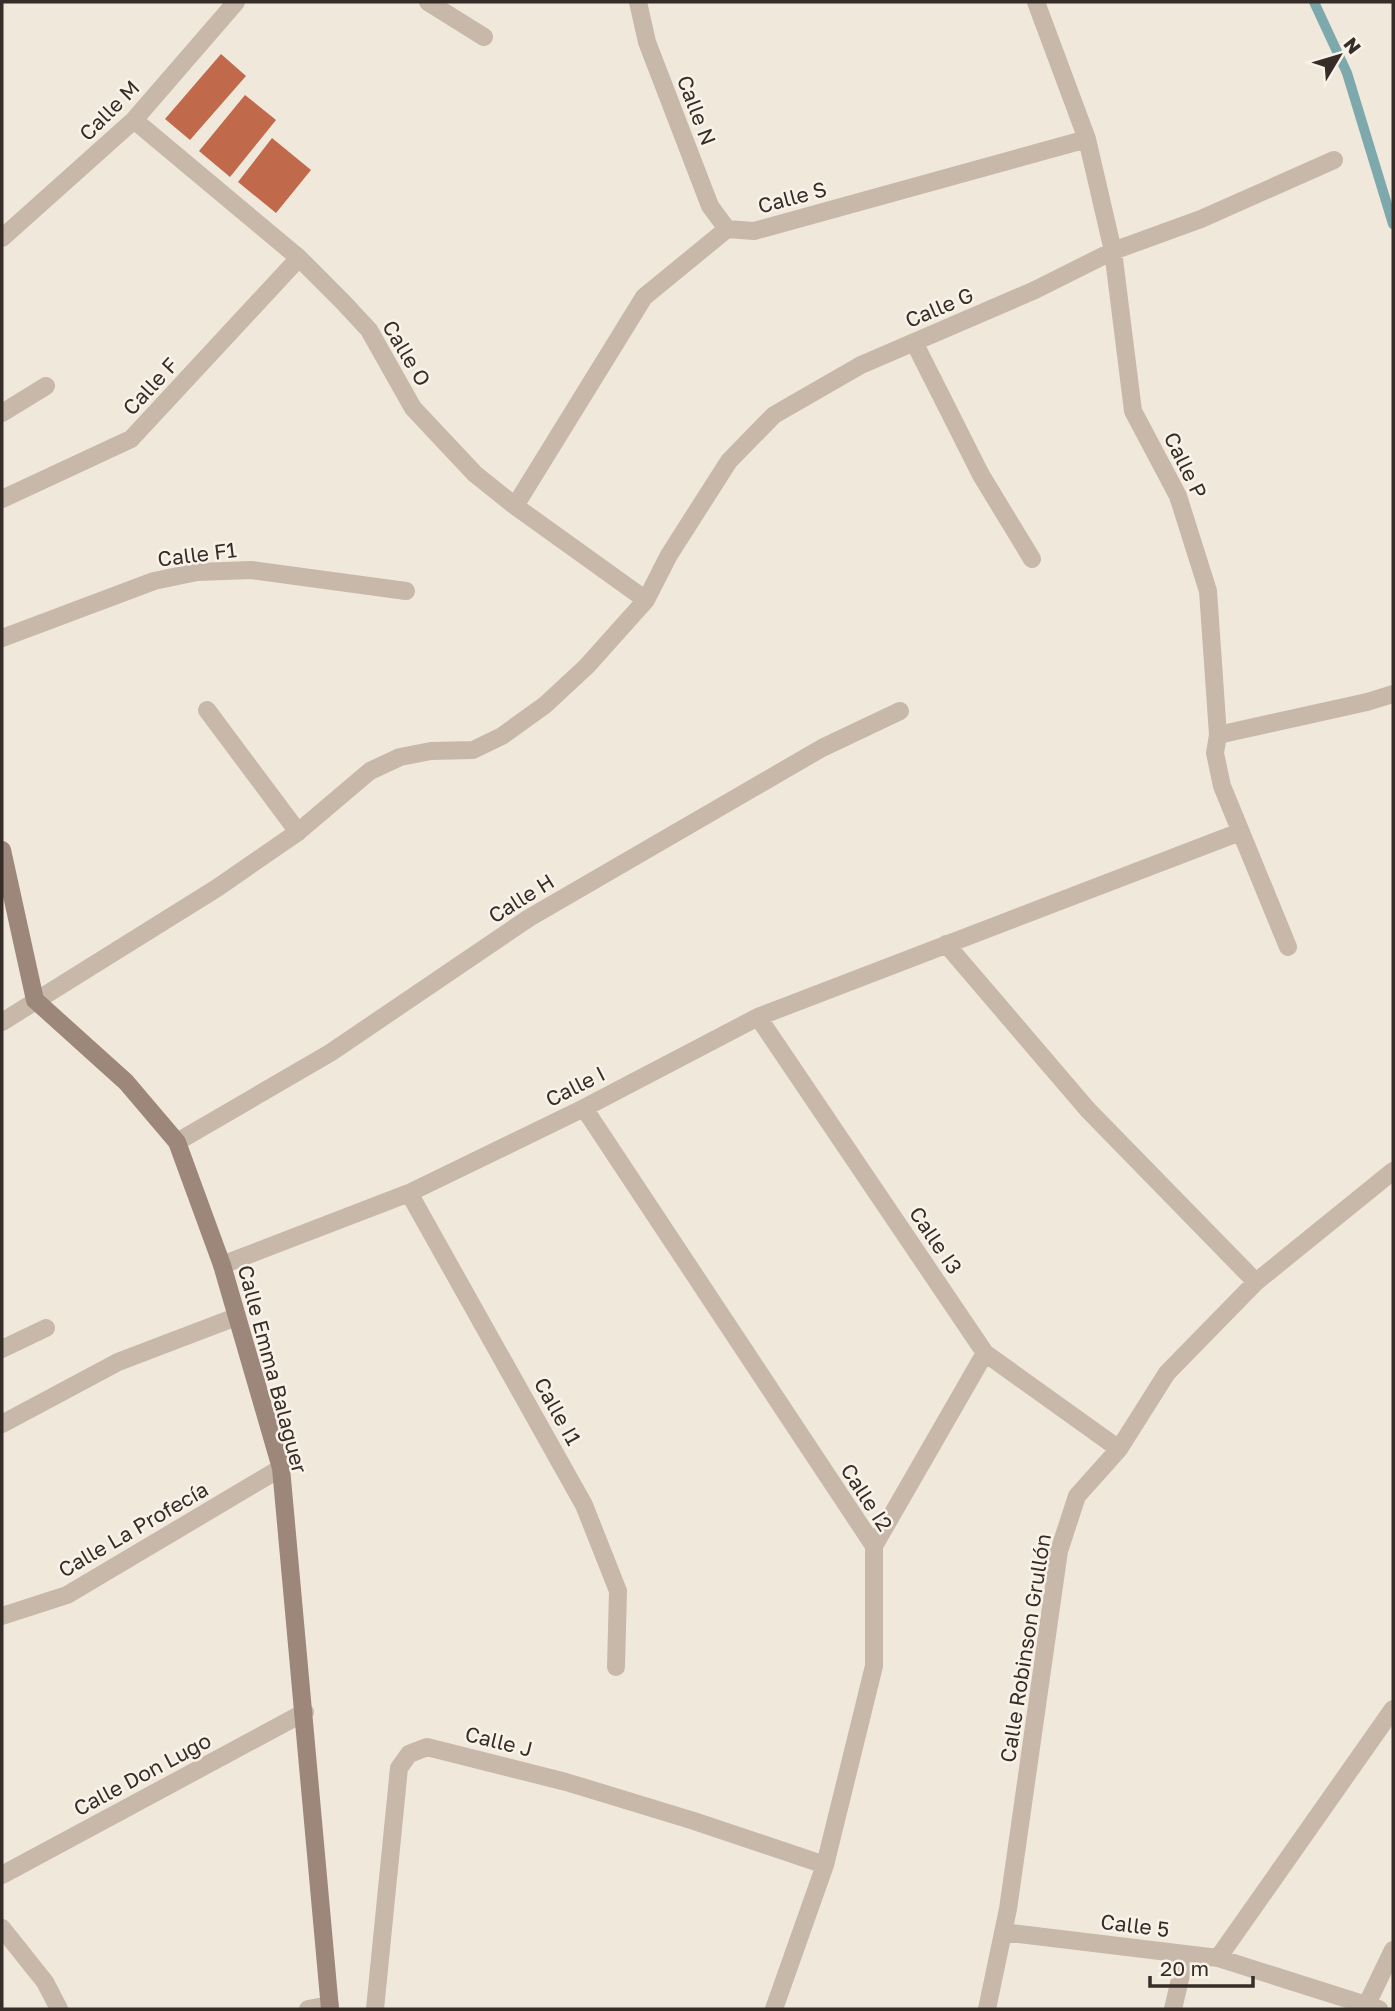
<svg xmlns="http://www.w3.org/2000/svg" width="1395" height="2011" viewBox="0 0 1395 2011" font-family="'Golos Text',sans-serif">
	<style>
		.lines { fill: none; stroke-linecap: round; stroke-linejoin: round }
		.stream { stroke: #7da9ad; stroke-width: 10 }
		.building { fill: #c06a4b }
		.lane { stroke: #c8b8a9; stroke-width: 18 }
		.street { stroke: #c8b8a9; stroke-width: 18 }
		.secondary { stroke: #9c877a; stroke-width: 18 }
		.labels { text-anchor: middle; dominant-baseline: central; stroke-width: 5; stroke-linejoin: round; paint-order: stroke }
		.street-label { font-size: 21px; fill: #362d28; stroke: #f9f2e8 }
	</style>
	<rect width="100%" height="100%" fill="#f1e8dc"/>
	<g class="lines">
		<path class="stream" d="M1314,2L1347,73L1393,224"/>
	</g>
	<path class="building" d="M221,54L246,76L190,140L165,119Z
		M245,95L276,120L230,177L199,151Z
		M272,138L311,170L276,213L238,182Z"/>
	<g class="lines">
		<path class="lane" d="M2,413L46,386
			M207,710L298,832"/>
		<path class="street" d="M428,2L484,37
			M638,2L647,42L710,206L727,229
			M1036,2L1087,139L1113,251L1133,411L1178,496L1208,591L1218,735L1215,753L1222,786L1288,947
			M134,120L299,258L343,302L369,330L413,408L475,474L515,506L646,600
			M2,238L134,120L236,2
			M914,342L981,475L1032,559
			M2,499L131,439L299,258
			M515,506L644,297L727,229L754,231L1087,139
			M2,638L154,581L197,572L251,570L406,591
			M1218,735L1367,702L1393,694
			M946,944L1088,1110L1256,1282
			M758,1017L985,1353L1119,1449
			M2,1022L217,888L298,832L370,771L400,757L431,751L473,750L502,736L545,705L587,666L646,600L669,555L729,461L774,415L861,365L1035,290L1113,251L1201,219L1334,160
			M584,1108L874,1546V1666L825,1865L774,2009
			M177,1142L330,1053L529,918L822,748L900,711
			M409,1193L584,1505L618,1591L616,1667
			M222,1265L409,1193L584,1108L758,1017L1240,832
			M2,1349L46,1328
			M2,1424L118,1362L236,1317
			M874,1546L985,1353
			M2,1616L67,1595L281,1468
			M2,1875L305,1712
			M2,1928L45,1982L59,2009
			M1003,1932L1218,1958L1379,2009
			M1218,1958L1393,1709
			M1367,2004L1393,1950
			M308,2009L330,2005
			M375,2009L399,1768L409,1754L427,1747L566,1782L694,1821L825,1865
			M987,2009L1008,1909L1059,1551L1077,1496L1119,1449L1167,1373L1256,1282L1393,1171
			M1173,2009L1186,1954"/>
		<path class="secondary" d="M2,850L35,1000L126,1082L177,1142L222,1265L281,1468L330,2009"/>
	</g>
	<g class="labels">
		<g class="street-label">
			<text transform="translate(109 110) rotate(-45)">Calle M</text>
			<text transform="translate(697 110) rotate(69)">Calle N</text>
			<text transform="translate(792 197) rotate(-15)">Calle S</text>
			<text transform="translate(939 307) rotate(-23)">Calle G</text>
			<text transform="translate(407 353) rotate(59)">Calle O</text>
			<text transform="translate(150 386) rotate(-47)">Calle F</text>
			<text transform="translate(1186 465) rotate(64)">Calle P</text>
			<text transform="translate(197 554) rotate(-7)">Calle F1</text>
			<text transform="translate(521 898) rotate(-32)">Calle H</text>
			<text transform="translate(575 1086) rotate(-27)">Calle I</text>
			<text transform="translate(936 1240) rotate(56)">Calle I3</text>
			<text transform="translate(273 1369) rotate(75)">Calle Emma Balaguer</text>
			<text transform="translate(558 1411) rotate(61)">Calle I1</text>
			<text transform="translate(867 1497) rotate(57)">Calle I2</text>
			<text transform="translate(133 1529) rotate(-30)">Calle La Profecía</text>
			<text transform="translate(1025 1648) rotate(-81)">Calle Robinson Grullón</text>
			<text transform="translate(499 1741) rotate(14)">Calle J</text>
			<text transform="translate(142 1774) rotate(-28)">Calle Don Lugo</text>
			<text transform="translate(1135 1925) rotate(7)">Calle 5</text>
		</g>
	</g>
	<rect width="1395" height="2011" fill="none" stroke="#362d28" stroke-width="7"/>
	<g transform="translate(1339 56) rotate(52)" stroke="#f9f2e8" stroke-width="5" paint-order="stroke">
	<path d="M0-5L12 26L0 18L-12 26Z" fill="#362d28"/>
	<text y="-10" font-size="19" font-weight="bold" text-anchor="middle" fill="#362d28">N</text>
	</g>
	<path d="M1150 1976v10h103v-10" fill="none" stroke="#362d28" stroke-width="3.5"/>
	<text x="1160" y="1976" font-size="21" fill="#362d28" stroke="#f9f2e8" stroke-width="5" paint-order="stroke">20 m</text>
</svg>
